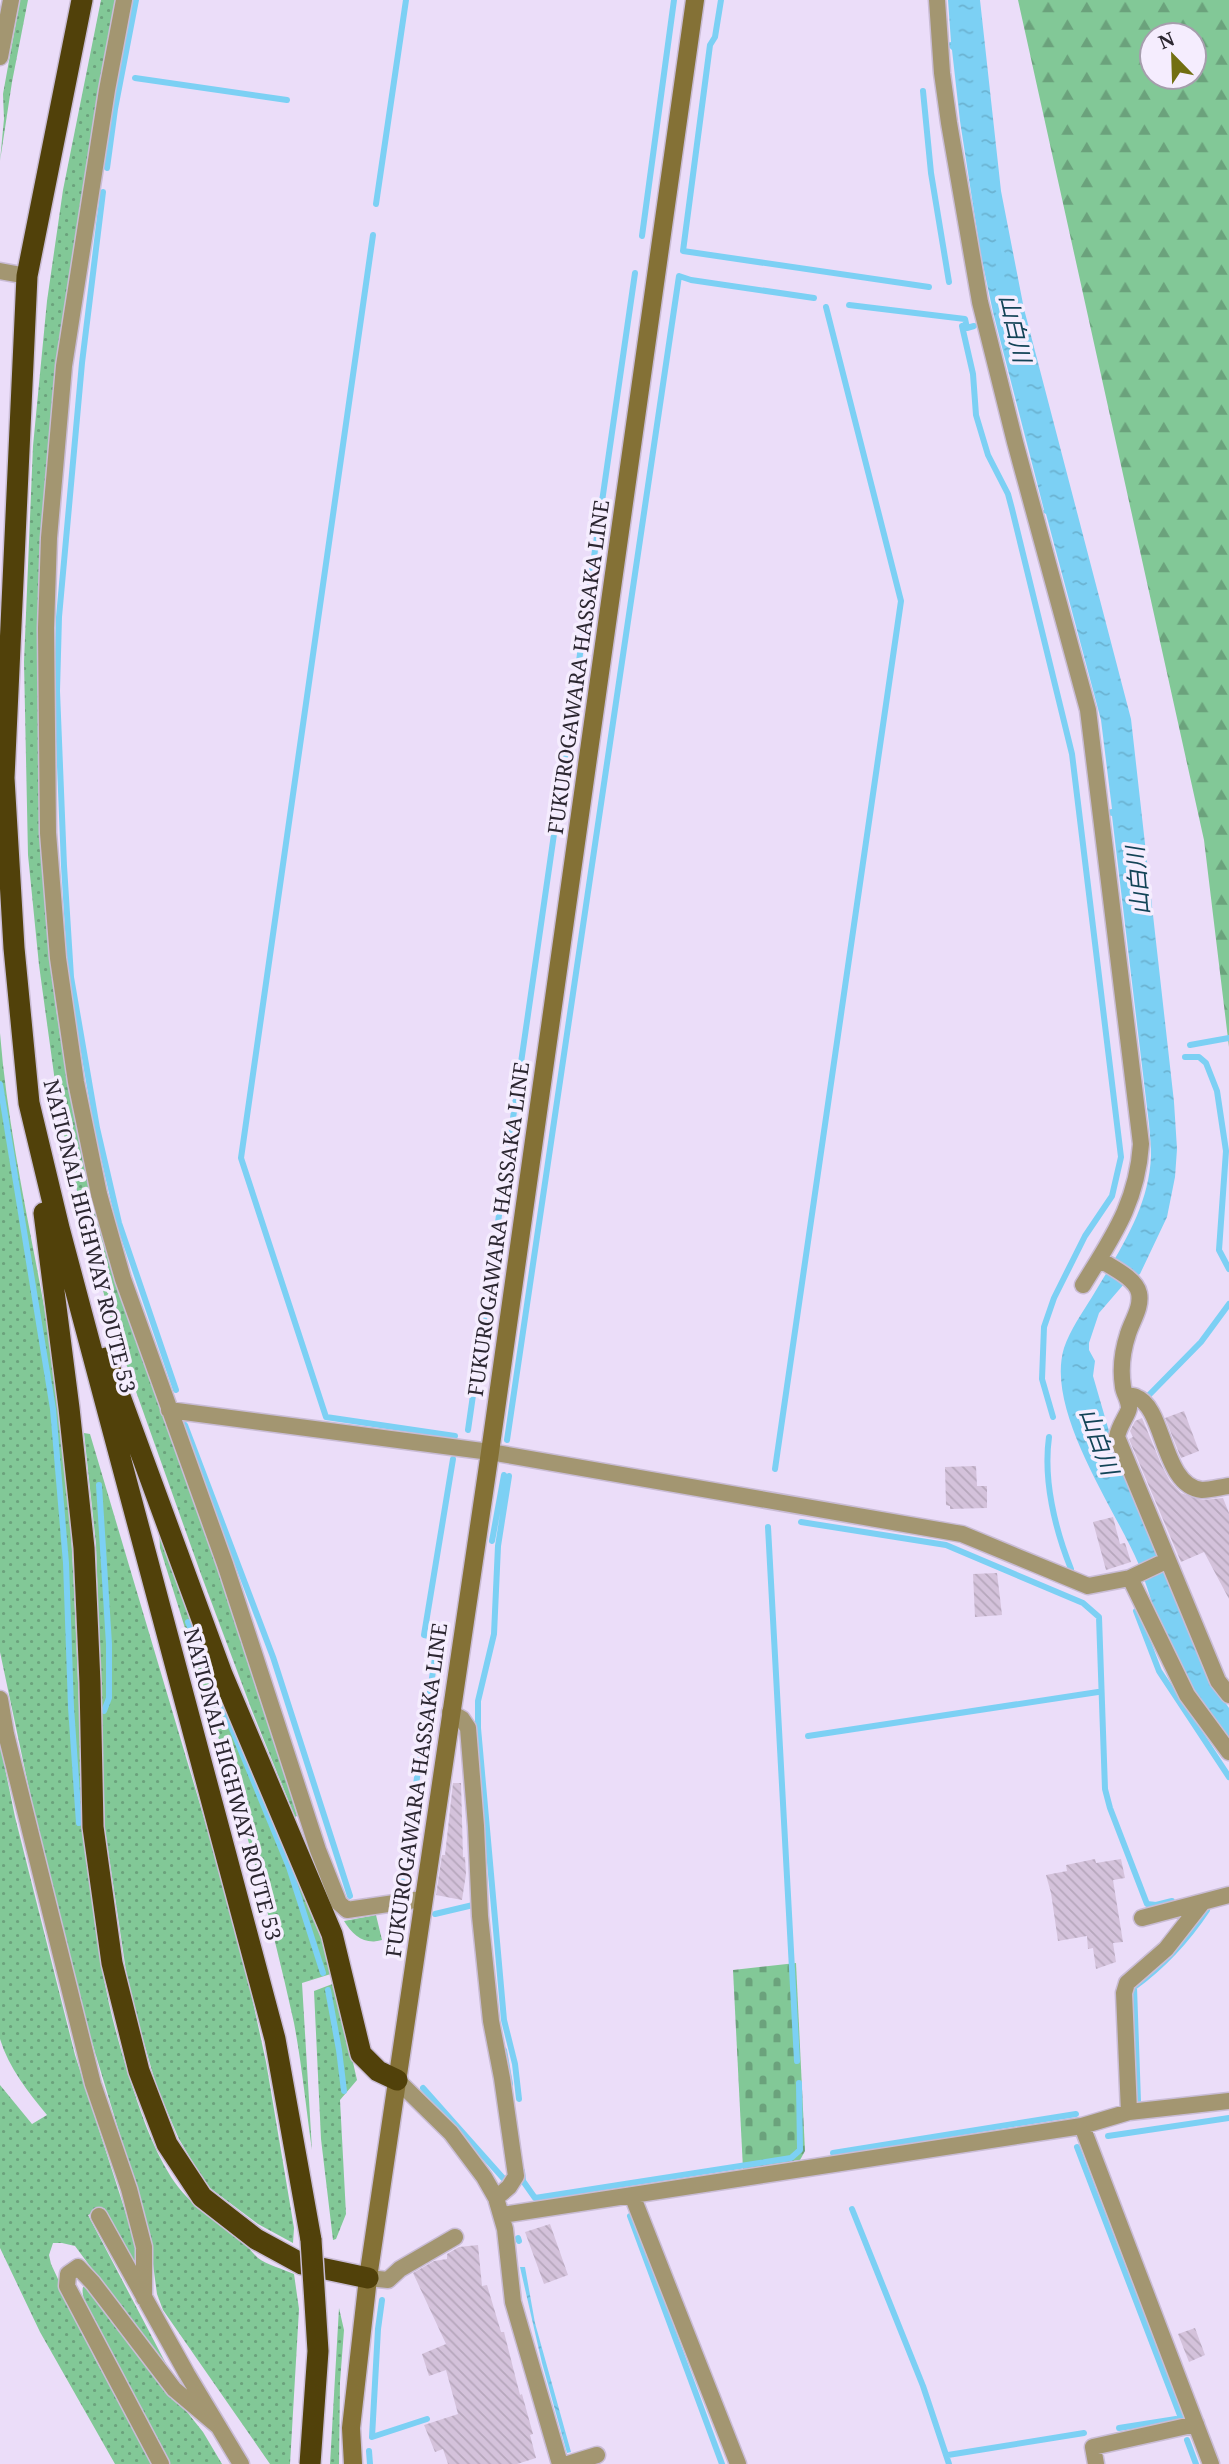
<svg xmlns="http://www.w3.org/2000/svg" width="1229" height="2464" viewBox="0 0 1229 2464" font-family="'Noto Serif','Noto Sans JP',serif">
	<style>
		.grass { fill: url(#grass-dots) }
		.forest { fill: url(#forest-firs); fill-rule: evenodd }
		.cemetery { fill: url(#cemetery-stones) }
		.water { fill: url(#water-ripples) }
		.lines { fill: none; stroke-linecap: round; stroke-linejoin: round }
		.stream { stroke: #7cd0f4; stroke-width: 6 }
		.building { fill: url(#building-back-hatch) }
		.street-casing { stroke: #c9bcd5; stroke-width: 19 }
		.secondary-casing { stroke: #c9bcd5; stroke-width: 21 }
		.highway-casing { stroke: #c9bcd5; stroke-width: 24 }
		.street { stroke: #a39671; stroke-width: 16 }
		.secondary { stroke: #847136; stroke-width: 18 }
		.highway { stroke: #51410a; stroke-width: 21 }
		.highway-bridge-casing { stroke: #c9bcd5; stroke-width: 24; stroke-linecap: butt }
		.highway-bridge { stroke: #51410a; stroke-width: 21 }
		.labels { text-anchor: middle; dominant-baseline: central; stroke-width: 7; stroke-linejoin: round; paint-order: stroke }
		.street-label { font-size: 21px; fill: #2c2731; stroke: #f5edfe }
		.water-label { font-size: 23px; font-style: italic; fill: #134457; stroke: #f5edfe }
	</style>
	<defs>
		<pattern id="grass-dots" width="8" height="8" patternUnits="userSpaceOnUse" patternTransform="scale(1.75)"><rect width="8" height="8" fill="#82c897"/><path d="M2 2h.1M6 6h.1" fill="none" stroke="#6ba27c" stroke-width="1.8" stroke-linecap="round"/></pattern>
		<pattern id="forest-firs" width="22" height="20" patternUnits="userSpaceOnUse" patternTransform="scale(1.75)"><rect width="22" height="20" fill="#82c897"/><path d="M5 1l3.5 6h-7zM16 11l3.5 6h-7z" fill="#6ba27c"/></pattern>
		<pattern id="cemetery-stones" width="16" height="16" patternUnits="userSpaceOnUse" patternTransform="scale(1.75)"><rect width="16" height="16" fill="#82c897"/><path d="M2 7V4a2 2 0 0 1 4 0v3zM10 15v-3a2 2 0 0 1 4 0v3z" fill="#6ba27c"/></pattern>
		<pattern id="water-ripples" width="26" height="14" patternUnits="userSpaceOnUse" patternTransform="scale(1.75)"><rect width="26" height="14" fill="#7cd0f4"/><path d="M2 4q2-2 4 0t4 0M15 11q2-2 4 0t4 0" fill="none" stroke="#6bb3d2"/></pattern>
		<pattern id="building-back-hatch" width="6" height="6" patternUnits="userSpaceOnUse" patternTransform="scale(1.75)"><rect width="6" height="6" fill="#d4c2db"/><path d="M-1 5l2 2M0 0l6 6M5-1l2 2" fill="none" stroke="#b6a7bc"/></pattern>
	</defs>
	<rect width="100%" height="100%" fill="#ebddf9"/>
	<path class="grass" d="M20,0H28L12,82L0,161L4,119L3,94Z
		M101,0H116C58,309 18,633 49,947C57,1034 74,1120 95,1204C117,1295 152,1382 185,1470C212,1545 241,1622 265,1699C277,1737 286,1777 297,1816L295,1817L251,1708L202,1577L112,1324L83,1216L60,1118L39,965L28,855L24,662L33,446L47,301L63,190Z
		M0,1033C11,1170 50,1303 64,1440C73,1537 76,1635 80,1732C85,1847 92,1962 128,2073C139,2108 151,2145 171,2177C191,2208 213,2216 240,2238C247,2244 251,2252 258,2258C267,2265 283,2269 294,2274L299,2309L290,2464H270L163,2310L157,2294L153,2264L139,2198L75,1986L43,1855L0,1652Z
		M84,1433L90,1434L215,1855L249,1984L266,2062L294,2228L293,2243L258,2224L210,2188L198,2171L179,2139L157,2088L129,1991L105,1830L96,1544Z
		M159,1529L319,1927L334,1973L302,1983L312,2150C306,2108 302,2065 294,2023C259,1863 209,1705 160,1548Z
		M0,1744L15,1817L75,2055L136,2245V2269L104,2208L88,2215L174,2379L75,2246L62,2243H53L49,2255L51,2264L95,2359L155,2464H115L40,2332L0,2248V2085L32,2124L47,2115C28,2092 9,2068 0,2039Z
		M376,1915L382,1940C365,1945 353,1936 344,1921Z
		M335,1983L357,2080L340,2100L346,2214L336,2239L333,2240L321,2139L314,1991Z
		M83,2287H87L203,2432L222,2464H169C154,2437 76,2309 83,2287Z
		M339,2308L344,2330L340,2382L339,2464H330Z"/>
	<path class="forest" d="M1018,0H1229V1047L1204,840ZM1152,35H1194V77H1152Z"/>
	<path class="cemetery" d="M796,1963L805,2151L800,2160L743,2169L733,1970Z"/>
	<path class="water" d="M948,0H980L1001,191L1024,309L1131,719L1174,1102L1177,1149L1175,1177L1167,1217L1140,1274L1124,1284L1099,1313L1089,1343V1350L1095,1361L1093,1376L1113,1445L1208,1677L1229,1708V1739C1211,1713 1191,1687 1176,1659C1159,1631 1151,1596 1139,1565C1115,1508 1045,1411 1064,1348C1070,1330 1082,1313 1092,1297C1118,1253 1149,1209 1151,1156C1151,1146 1150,1135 1149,1124L1112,816L1108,815L1107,810L1112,809L1101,720L1046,514L1040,511L1044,510L993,312L980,251H977L975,246L979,244L960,121L952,50L944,43L951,42Z
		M520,2267H525L535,2323L571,2452L567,2453L542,2363Z"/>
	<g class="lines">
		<path class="stream" d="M721,0L715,37L710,45L683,251L929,287
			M135,78L287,100
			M923,91L931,173L949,282
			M107,168L115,109L136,0
			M103,192L82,363L59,617L57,691L64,866L71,977L97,1128L119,1223L176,1390
			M376,204L406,0
			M373,235L241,1158L326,1417L455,1436
			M642,236L674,0
			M849,305L965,319L967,328L974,326
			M962,326L973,374L976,415L988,455L1008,494L1012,509L1072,754L1121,1157L1112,1196L1085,1236L1054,1298L1044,1327L1042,1379L1053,1417
			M1190,1045L1229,1038
			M1185,1057H1199L1206,1063L1217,1091L1226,1151L1219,1250L1229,1269
			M0,1084L53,1409L66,1563L71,1707L79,1823
			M1149,1395L1201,1342L1229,1304
			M185,1425L273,1657L350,1896
			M468,1430L635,273
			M1049,1437C1043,1480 1055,1529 1071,1569
			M507,1440L679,276L691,280L814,298
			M775,1469L901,601L826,307
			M509,1476L498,1546L494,1634L478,1701V1728L504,2020L515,2064L519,2099
			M99,1485L109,1644V1698L104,1711
			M801,1522L946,1545L1083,1603L1099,1617L1105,1789L1110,1808L1147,1904L1156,1905L1172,1901
			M768,1527L797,2061
			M492,1541L504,1475
			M1136,1611L1159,1671L1229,1777
			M188,1622L289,1867L323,1973
			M808,1736L1098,1692
			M401,1884L438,1638L424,1635L453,1459
			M435,1914L473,1905
			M328,1990L339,2050L344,2091
			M504,2050L510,2084
			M423,2088L503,2178
			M1138,2101L1134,1987C1163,1966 1187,1940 1207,1910
			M1108,2136L1229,2118
			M1077,2147L1181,2418
			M833,2153L1076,2114
			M522,2171L523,2181L535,2198L791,2158L800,2150L799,2083
			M852,2209L923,2386L949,2464
			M630,2216L722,2464
			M518,2238L519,2241
			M382,2300L378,2329L372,2437L427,2419
			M1119,2428L1176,2419
			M1187,2440L1196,2464
			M369,2451L370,2464
			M948,2455L1084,2433"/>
	</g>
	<path class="building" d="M1184,1411L1199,1451L1181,1458L1165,1418Z
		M1142,1418L1162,1466L1170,1481L1181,1493L1202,1500L1223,1498L1229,1513V1599L1204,1552L1181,1562L1129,1439L1133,1437L1130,1431L1135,1421Z
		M976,1466L977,1486H987V1508L950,1509V1506L946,1505L945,1467Z
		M1113,1517L1120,1544L1125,1543L1131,1562L1106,1570L1093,1522Z
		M997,1573L1002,1615L975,1617L973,1574Z
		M453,1783H461L463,1857H465L466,1874L462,1900L436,1895L442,1855H445Z
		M1095,1859L1096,1863L1121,1859L1125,1878L1113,1880L1123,1942L1113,1943L1116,1962L1096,1969L1093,1948L1088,1949L1087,1936L1058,1941L1051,1893L1046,1875L1067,1871L1066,1865Z
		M550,2224L568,2275L544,2284L525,2232Z
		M478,2245L482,2286L487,2285L501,2332H504L520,2395L522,2394L533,2434L530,2435L536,2458L517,2464H448L443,2449L435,2452L424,2425L458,2414L446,2370L429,2376L422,2354L446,2344L413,2273L434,2261L447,2259V2254L459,2247Z
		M1195,2328L1205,2355L1189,2362L1178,2334Z"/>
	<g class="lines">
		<defs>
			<path id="street" d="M124,0L107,90L64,366L49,538L46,628L48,833L58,958L76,1082L99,1194L123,1279L225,1564L318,1850L339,1903L347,1910L422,1899
				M937,0L942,73L949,123L980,302L1015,442L1088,710L1141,1144C1137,1203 1113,1236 1083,1285
				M0,57L11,0
				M0,271L27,276
				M1099,1259C1111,1267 1136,1278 1139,1293C1142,1307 1132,1321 1128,1334C1122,1352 1120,1368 1123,1387C1124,1394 1129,1400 1129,1408C1128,1415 1119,1425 1117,1437L1168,1560
				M1126,1396C1129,1396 1133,1395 1136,1397C1165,1407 1162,1486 1202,1490C1210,1490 1221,1487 1229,1486
				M169,1410L490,1452L962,1534L1088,1586L1130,1578L1168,1560L1218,1681L1229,1695
				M1130,1578L1187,1695L1229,1752
				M0,1699L6,1734L93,2084L129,2189L144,2247V2298
				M450,1712L462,1719L468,1728L476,1826L480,1916L491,2021L502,2078L516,2176L509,2187L496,2198
				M1142,1918L1229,1895
				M397,2080L451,2133L484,2177L496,2198L505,2229L513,2302L560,2464
				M1129,2112L1124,1993L1127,1983L1166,1949L1202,1903
				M1082,2126L1211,2464
				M632,2195L738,2464
				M502,2215L1082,2126L1129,2112L1229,2101
				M99,2216L187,2374L241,2464
				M368,2278L388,2280L400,2269L455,2237
				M161,2464L67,2286L68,2274L78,2267L93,2283L174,2389L219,2427
				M568,2464L597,2455
				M1096,2464L1093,2447L1196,2424"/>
			<path id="secondary" d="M353,2464L351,2428L368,2278L490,1452L695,0"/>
			<path id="highway" d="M82,0L27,276L4,778L14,948L29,1103L59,1228L275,2039L311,2240
				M44,1213L69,1408L84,1548L90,1683L93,1827L112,1963L139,2071L167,2144L202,2197L256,2239L302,2264L368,2278
				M106,1358L222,1674L332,1934L361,2054L378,2071L397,2080"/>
		</defs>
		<use href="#street" class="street-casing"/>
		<use href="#secondary" class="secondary-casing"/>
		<use href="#highway" class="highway-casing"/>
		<use href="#street" class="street"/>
		<use href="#secondary" class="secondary"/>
		<use href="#highway" class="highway"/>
		<defs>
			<path id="highway-bridge" d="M310,2464L318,2351L311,2240"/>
		</defs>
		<use href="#highway-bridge" class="highway-bridge-casing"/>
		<use href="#highway-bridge" class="highway-bridge"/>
	</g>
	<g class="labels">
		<g class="street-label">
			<text transform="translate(578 667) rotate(-82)">FUKUROGAWARA HASSAKA LINE</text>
			<text transform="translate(498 1229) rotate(-82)">FUKUROGAWARA HASSAKA LINE</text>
			<text transform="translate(90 1236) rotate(76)">NATIONAL HIGHWAY ROUTE 53</text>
			<text transform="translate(233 1784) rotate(75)">NATIONAL HIGHWAY ROUTE 53</text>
			<text transform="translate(416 1790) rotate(-82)">FUKUROGAWARA HASSAKA LINE</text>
		</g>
		<g class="water-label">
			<text transform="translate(1016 328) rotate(77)">山白川</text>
			<text transform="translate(1137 881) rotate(-95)">山白川</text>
			<text transform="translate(1100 1441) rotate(70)">山白川</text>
		</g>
	</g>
	<g transform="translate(1173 56) rotate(337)"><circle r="33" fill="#f5edfe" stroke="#a59eac" stroke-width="2"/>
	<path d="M0-5L12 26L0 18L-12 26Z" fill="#726f11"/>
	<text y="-10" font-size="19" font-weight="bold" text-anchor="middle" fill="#2c2731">N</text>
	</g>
</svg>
